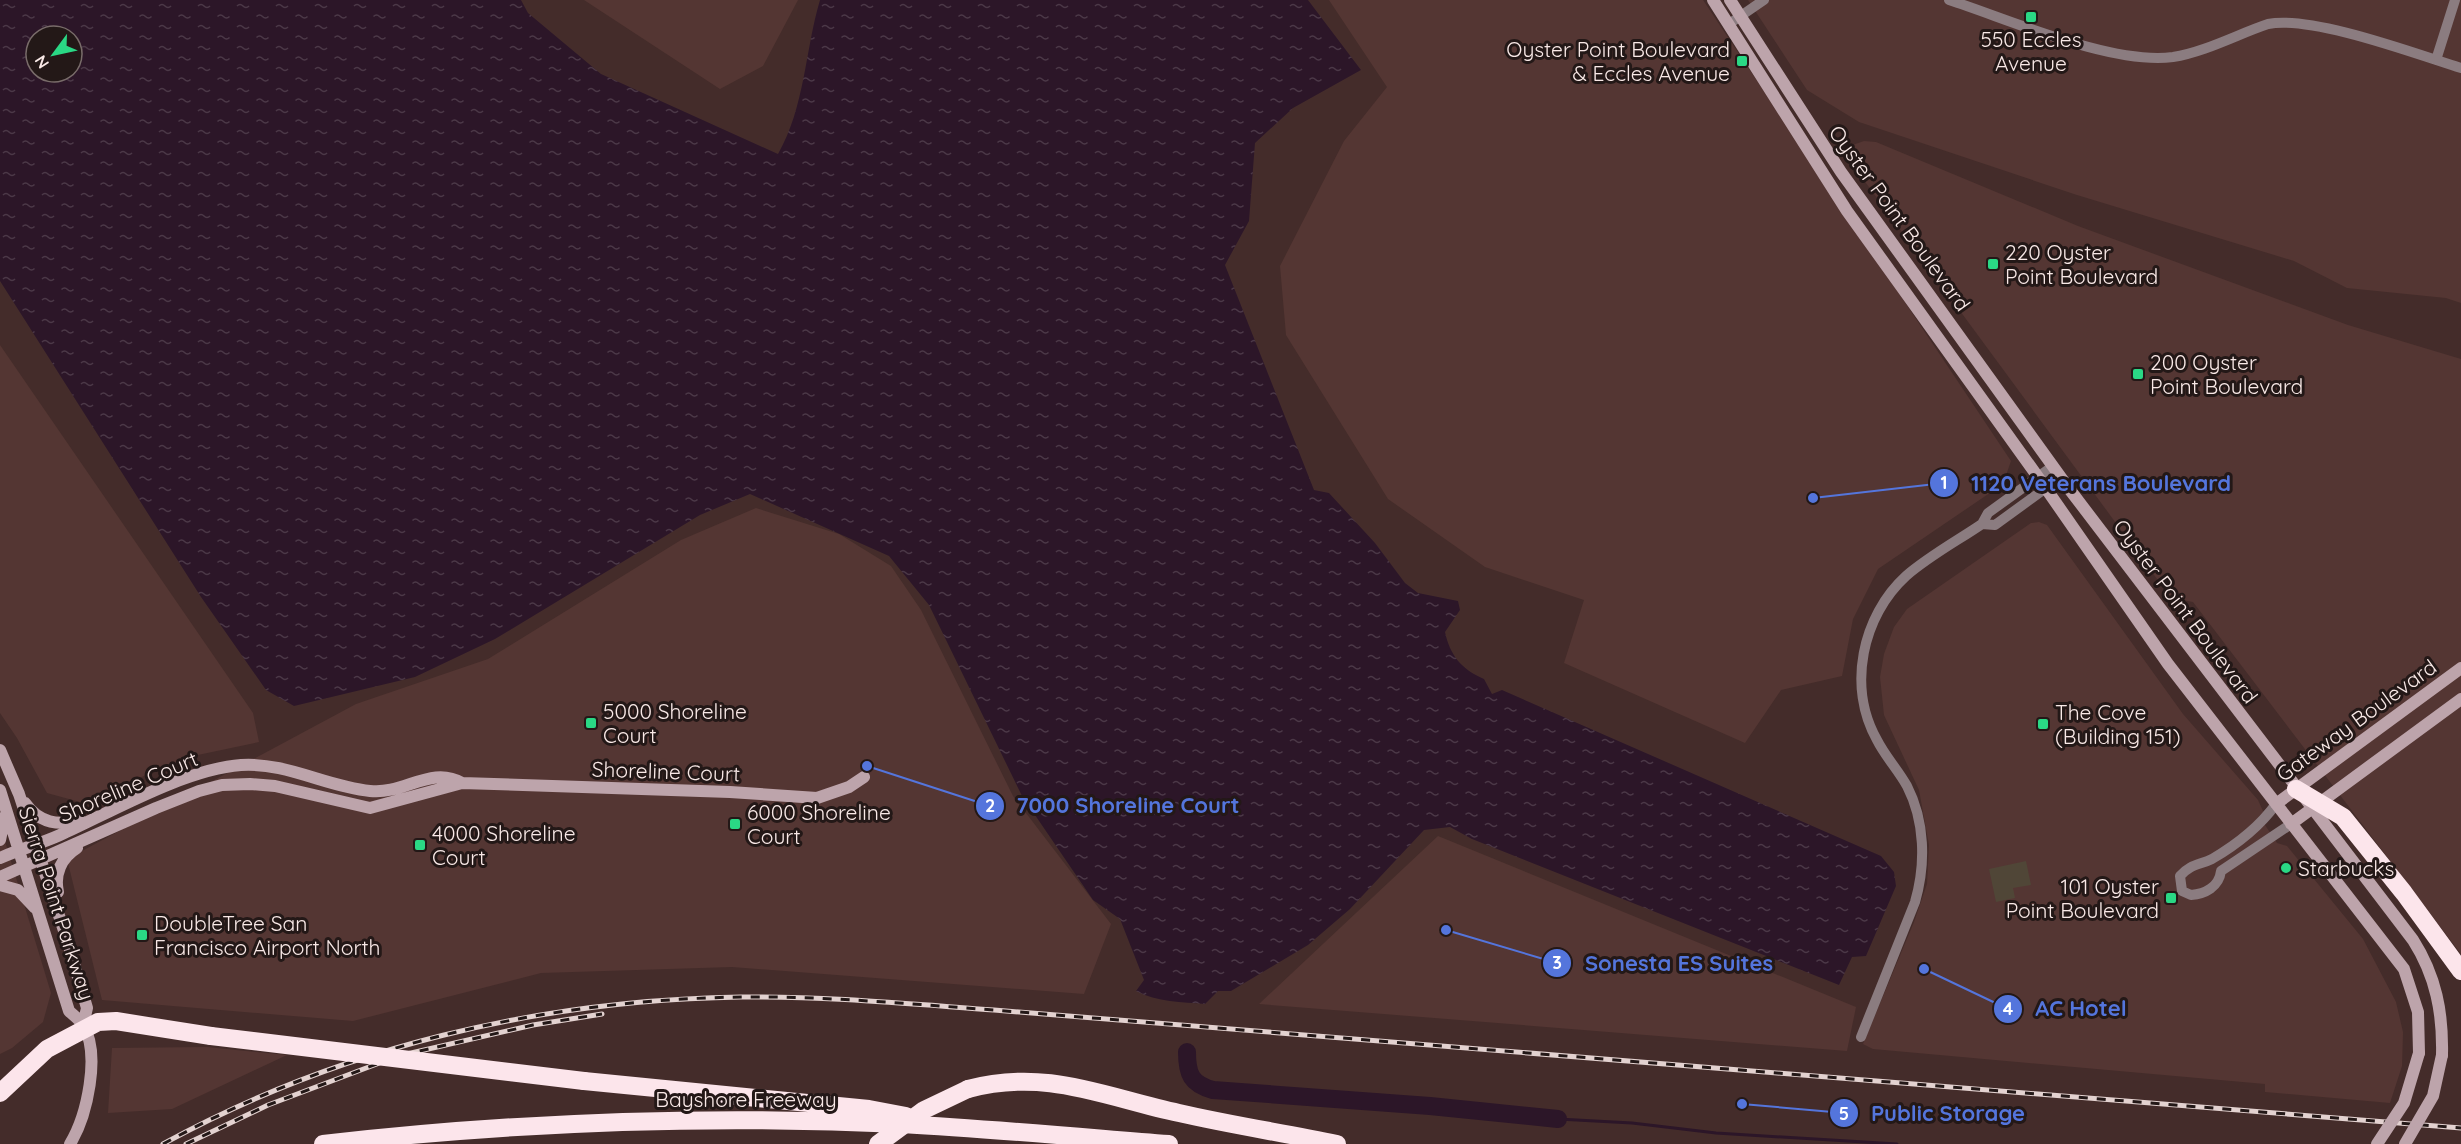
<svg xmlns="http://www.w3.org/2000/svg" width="2461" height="1144" viewBox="0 0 2461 1144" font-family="Quicksand,sans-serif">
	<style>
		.built { fill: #543633 }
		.pitch { fill: #504637 }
		.water { fill: url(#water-ripples); fill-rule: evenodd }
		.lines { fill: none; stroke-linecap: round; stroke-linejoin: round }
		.stream { stroke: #2c1628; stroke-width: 3 }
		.river { stroke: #2c1628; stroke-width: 18 }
		.street { stroke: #8b7c80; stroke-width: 10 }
		.secondary { stroke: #bda4ab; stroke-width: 12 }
		.highway { stroke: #fce5eb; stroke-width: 18 }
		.rail-casing { stroke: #e3d2d0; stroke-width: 5 }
		.rail { stroke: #231817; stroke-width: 3; stroke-dasharray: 9; stroke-linecap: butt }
		.secondary-bridge { stroke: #bda4ab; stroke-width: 12 }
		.highway-bridge { stroke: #fce5eb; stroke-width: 18 }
		.poi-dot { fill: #2ad885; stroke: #231817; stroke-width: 2 }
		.labels { text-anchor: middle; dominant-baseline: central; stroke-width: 6; stroke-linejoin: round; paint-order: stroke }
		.poi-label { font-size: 21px; fill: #f9e9e7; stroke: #231817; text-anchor: start }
		.street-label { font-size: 21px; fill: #f9e9e7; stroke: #231817 }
		.leader { fill: none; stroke: #5475dc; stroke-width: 2 }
		.callout-dot { fill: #5475dc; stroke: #231817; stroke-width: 2 }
		.mark-label { font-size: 18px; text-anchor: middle; font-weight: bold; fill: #fff }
		.callout-label { font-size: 22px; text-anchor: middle; font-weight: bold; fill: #5475dc; stroke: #231817; stroke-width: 6; stroke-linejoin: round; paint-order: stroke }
	</style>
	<defs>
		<pattern id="water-ripples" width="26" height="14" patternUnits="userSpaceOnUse" patternTransform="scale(1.5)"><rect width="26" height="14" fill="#2c1628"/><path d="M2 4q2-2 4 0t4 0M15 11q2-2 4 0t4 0" fill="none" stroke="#4b3847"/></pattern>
	</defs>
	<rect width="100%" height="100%" fill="#442c2a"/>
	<path class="built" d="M584,0H798L763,66L720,89Z
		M1329,0H1703L2011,461L2003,484L1878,569L1853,619L1842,676L1781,690L1745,743L1564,663L1584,600L1485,567L1388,499L1286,335L1280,266L1344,141L1387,87Z
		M1748,0H2461V303L2446,298L2347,288L2294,261L2077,195L1859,122L1807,90Z
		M1864,141L1876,142L2078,226L2348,325L2461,359V954L2193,602L2171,598L1841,149Z
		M0,345L253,713L259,742L193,756L80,802L47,793L17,738L0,713Z
		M756,508L839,534L891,566L921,610L1013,796L1111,924L1084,994L732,967L541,973L353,1021L102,1000L67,859L356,704L488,659L681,540Z
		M2039,522L2047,525L2183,714L2258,800L2263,811V822L2277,843L2287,846L2363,939L2396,1002L2403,1032L2402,1066L2390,1103L2265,1092V1084L1873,1049L1863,1044L1914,922L1927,884L1929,845L1919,790L1884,715L1880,677L1884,654L1894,627L1907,609L2031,523Z
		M0,825L51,993L43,1022L12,1048L0,1054Z
		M1438,836L1856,1007L1847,1051L1259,1004Z
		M207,1047L287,1055L172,1109L108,1113L112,1048Z"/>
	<path class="pitch" d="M2026,861L2031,885L2013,888L2015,898L1996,902L1989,869Z"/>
	<path class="water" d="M0,0H521L528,13L601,74L778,154C805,107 805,50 820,0H1308L1361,70L1293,108L1255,143L1249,221L1225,265L1314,490L1329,493L1375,543L1405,583L1418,593L1458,601L1460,610L1445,632C1450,655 1461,669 1484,679L1492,694L1502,690L1881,856L1894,872L1896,886L1866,956L1852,957L1839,985L1472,839L1450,827L1424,830L1350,909L1308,945L1231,991H1218L1205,1004C1182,1002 1157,1002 1136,991L1144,980L1120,919L1093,900L1022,796L929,605L889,556L750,494L700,515L495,639L415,677L294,706L266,690L201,597L0,281ZM36,36H72V72H36Z"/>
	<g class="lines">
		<path class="stream" d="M1558,1119L1632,1123L1716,1133L1897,1144"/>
		<path class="river" d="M1187,1052C1187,1074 1191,1084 1213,1090L1430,1106L1558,1119"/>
		<path class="street" d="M1949,0C2011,20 2111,65 2173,57C2205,52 2238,34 2268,24C2312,15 2416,54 2461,68
			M1729,24L1764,0
			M2436,60L2455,0
			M1982,524L1995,525L2061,477
			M2276,804C2260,826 2236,845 2212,859C2200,865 2190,864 2180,876L2182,891L2191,895C2205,894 2219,887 2221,871L2291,824
			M1861,1037L1915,902C1926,864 1925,821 1907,786C1898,770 1885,756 1877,740C1847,687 1862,616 1906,576C1929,556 1957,541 1982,524L1988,513L2053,466"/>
		<path class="secondary" d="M1713,0L1847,211L2038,477L2168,664L2404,969L2418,1012L2419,1053
			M1730,0L1841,172L2070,490L2413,940C2436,976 2443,1013 2442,1055
			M0,750L19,794L68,943L87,1008L83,1025
			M0,790L69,1011C73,1015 80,1020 83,1025C101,1054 87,1116 70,1144
			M25,803C39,823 58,826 80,820
			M2276,804L2461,668
			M2291,824L2461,699
			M0,840L5,816
			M0,858C20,849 40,844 60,835C111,812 185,769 241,765C286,762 327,787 370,791C404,795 431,765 462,783
			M0,877L156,808L199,791L222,785L250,784L275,786L370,808L462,783L730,792L817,798L849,787L864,777
			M0,885L18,890L35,908
			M58,892C54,874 61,858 77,848"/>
		<path class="highway" d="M2296,789L2343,817L2404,893L2461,971
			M584,1081L869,1109L906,1116
			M968,1089C1047,1068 1104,1097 1179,1113C1231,1125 1284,1133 1337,1144
			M0,1093L47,1049L98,1022L116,1021L211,1036
			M323,1144C515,1122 709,1115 902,1124C991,1129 1080,1137 1169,1144"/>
		<defs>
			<path id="rail" d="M163,1144C340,1047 540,1000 741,997C825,996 910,1004 994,1010L2461,1128
				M186,1144L268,1105L398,1056L533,1025L602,1014"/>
		</defs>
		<use href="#rail" class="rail-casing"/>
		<use href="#rail" class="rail"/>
		<path class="secondary-bridge" d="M2377,1144L2404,1103L2419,1053
			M2405,1144L2433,1096L2442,1055"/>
		<path class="highway-bridge" d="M211,1036L584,1081
			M878,1144L924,1110L968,1089"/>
	</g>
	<g class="poi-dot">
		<rect x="2025" y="11" width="12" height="12" rx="3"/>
		<rect x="1736" y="55" width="12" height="12" rx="3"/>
		<rect x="1987" y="258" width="12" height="12" rx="3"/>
		<rect x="2132" y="368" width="12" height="12" rx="3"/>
		<rect x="585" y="717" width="12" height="12" rx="3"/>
		<rect x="2037" y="718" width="12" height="12" rx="3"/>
		<rect x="729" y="818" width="12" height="12" rx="3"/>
		<rect x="414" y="839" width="12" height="12" rx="3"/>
		<circle cx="2286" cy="868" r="6"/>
		<rect x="2165" y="892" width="12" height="12" rx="3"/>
		<rect x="136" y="929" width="12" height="12" rx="3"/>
	</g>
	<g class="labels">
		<g class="poi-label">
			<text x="2031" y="39" text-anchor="middle">550 Eccles<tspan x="2031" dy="24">Avenue</tspan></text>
			<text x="1730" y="49" text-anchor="end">Oyster Point Boulevard<tspan x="1730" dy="24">&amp; Eccles Avenue</tspan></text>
			<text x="2005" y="252">220 Oyster<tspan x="2005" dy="24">Point Boulevard</tspan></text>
			<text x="2150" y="362">200 Oyster<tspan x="2150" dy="24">Point Boulevard</tspan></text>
			<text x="603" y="711">5000 Shoreline<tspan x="603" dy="24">Court</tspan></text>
			<text x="2055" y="712">The Cove<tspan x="2055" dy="24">(Building 151)</tspan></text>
			<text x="747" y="812">6000 Shoreline<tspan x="747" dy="24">Court</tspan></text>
			<text x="432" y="833">4000 Shoreline<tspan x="432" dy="24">Court</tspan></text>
			<text x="2298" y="868">Starbucks</text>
			<text x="2159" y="886" text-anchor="end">101 Oyster<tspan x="2159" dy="24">Point Boulevard</tspan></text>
			<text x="154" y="923">DoubleTree San<tspan x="154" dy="24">Francisco Airport North</tspan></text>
		</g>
		<g class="street-label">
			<text transform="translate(1900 218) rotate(54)">Oyster Point Boulevard</text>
			<text transform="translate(2186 611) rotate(53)">Oyster Point Boulevard</text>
			<text transform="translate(2356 720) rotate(-36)">Gateway Boulevard</text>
			<text transform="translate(666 771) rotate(2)">Shoreline Court</text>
			<text transform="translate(128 786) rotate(-23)">Shoreline Court</text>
			<text transform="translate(57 903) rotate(72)">Sierra Point Parkway</text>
			<text x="746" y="1099">Bayshore Freeway</text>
		</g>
	</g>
	<path class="leader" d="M1813 498L1944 483M867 766L990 806M1446 930L1557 963M1924 969L2008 1009M1742 1104L1844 1113"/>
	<g class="callout-dot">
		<circle cx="1813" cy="498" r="6"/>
		<circle cx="867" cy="766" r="6"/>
		<circle cx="1446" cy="930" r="6"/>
		<circle cx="1924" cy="969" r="6"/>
		<circle cx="1742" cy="1104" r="6"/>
		<circle cx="1944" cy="483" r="15"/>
		<circle cx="990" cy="806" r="15"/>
		<circle cx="1557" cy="963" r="15"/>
		<circle cx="2008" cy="1009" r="15"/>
		<circle cx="1844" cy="1113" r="15"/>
	</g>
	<g class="mark-label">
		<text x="1944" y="489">1</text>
		<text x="990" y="812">2</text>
		<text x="1557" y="969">3</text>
		<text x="2008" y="1015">4</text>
		<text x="1844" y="1120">5</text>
	</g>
	<g class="callout-label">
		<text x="2101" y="491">1120 Veterans Boulevard</text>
		<text x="1128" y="813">7000 Shoreline Court</text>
		<text x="1679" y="971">Sonesta ES Suites</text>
		<text x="2081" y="1016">AC Hotel</text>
		<text x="1948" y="1121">Public Storage</text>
	</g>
	<g transform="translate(54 54) rotate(237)"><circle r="28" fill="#231817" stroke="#796c6a" stroke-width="1.5"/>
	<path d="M0-4.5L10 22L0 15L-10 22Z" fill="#2ad885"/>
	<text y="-9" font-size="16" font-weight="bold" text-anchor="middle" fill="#f9e9e7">N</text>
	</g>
</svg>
